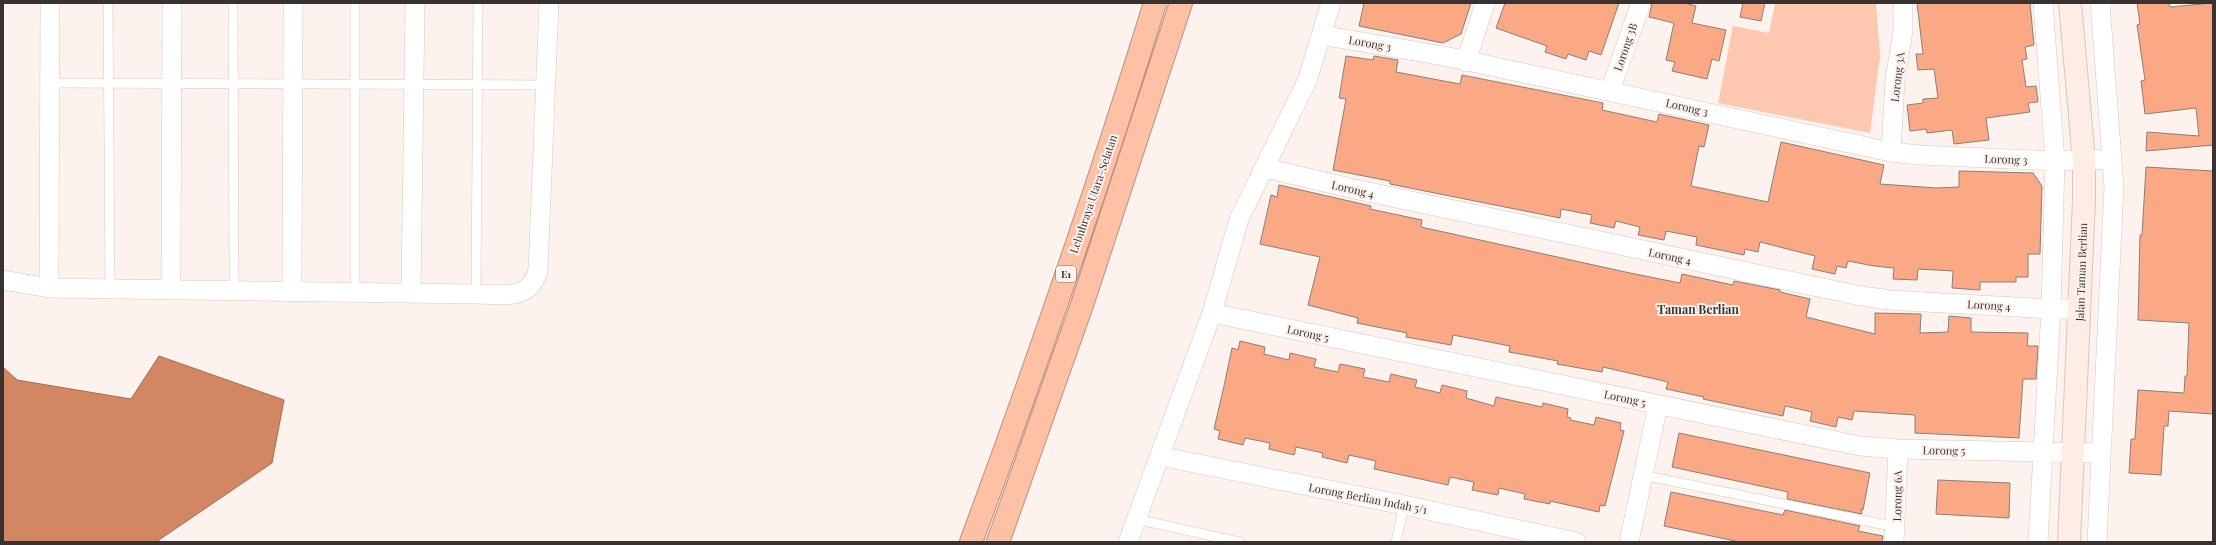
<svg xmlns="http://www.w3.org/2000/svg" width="2216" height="545" viewBox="0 0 2216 545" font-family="'Playfair Display',serif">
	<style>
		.green { fill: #fec7af }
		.water { fill: #d38662; stroke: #a46d53 }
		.building { fill: #faa984; stroke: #8b7e79 }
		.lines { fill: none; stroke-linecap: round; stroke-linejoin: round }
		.lane-casing { stroke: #d5c8c2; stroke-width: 10 }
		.street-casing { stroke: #d5c8c2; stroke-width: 20 }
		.secondary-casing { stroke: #d5c8c2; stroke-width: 24 }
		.highway-casing { stroke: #b98f7d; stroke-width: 24 }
		.lane { stroke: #fff; stroke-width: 9 }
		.street { stroke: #fff; stroke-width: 19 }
		.secondary { stroke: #ffece4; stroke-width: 22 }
		.highway { stroke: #fec1a6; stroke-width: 22 }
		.labels { text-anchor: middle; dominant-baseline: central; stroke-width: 4; stroke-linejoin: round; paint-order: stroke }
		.shield { fill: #fdf2ed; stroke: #736c69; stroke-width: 1 }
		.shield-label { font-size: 10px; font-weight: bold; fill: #383330 }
		.street-label { font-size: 11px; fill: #383330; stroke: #fdf2ed }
		.neighbourhood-label { font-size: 12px; font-weight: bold; fill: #383330; stroke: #fdf2ed }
	</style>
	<rect width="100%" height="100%" fill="#fdf2ed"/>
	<path class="green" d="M1775,3H1876L1880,56L1870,133L1718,103L1733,26L1769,33Z"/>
	<path class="water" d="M159,356L284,400L272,463L156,542H3V367L17,380L131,399Z"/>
	<path class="building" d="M1364,3H1471L1461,34L1443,43L1359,26Z
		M1505,3H1619L1601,55L1589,51L1586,60L1568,54L1566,59L1545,52L1547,46L1496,28Z
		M1652,3H1684L1696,6L1692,23L1726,30L1719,61L1712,59L1707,79L1672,71L1675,62L1666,60L1674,23L1649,17Z
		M1743,3H1765L1761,21L1740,17Z
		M1917,3H2030L2034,45L2025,47L2027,59L2022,60L2026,87L2036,86L2038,102L2028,103L2030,112L1986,118L1989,140L1954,144L1952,130L1927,133L1926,129L1910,131L1907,105L1923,103V99L1938,98L1934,69L1918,70L1916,54H1923Z
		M2137,3H2169L2170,7L2213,3V145L2146,151L2147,132L2199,136L2196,108L2145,114L2141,81L2145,80L2137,25L2140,24Z
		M1346,56L1373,60L1374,56L1398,60L1396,72L1460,84L1462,75L1603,103L1602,110L1657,122L1659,114L1709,125L1704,147L1699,146L1691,186L1768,202L1781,142L1884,165L1880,184L1936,188L1959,187V171L2033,173L2042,186L2040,254H2028V277H2016V282H1980V290L1952,288L1953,271L1918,269L1917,280L1893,279L1894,268L1874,266L1848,261L1846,268L1837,266L1835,274L1812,269L1815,256L1760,242L1758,252L1745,249L1744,255L1696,245L1697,237L1666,231L1664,240L1638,235L1640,227L1616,221L1614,228L1590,223L1592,215L1561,209L1560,218L1390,184V181L1333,170L1346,99L1339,98Z
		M2146,167L2213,171V414L2169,411L2168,426H2164L2161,475L2129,473L2131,439H2135L2138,390L2184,393L2185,376H2187L2189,323L2138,320L2140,235H2142Z
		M1279,185L1371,206L1370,209L1422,220L1421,227L1630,273L1680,283L1682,274L1733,285L1734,281L1780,290V292L1810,299L1806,317L1875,334V313L1921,314L1920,333L1948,332L1949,316L1971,318V332L2028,333L2027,346H2038L2036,379H2023L2019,438L1915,433V415L1854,411L1852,420L1838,417L1836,427L1810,421L1812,412L1785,406L1783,416L1703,399L1704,397L1666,389L1668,382L1603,367L1602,372L1557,364L1558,361L1509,352L1510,346L1453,335L1451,345L1406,337L1407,333L1357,323L1358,318L1308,305L1320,257L1260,244L1271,195L1277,197Z
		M1240,341L1265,347L1264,354L1289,360L1290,353L1316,359L1314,367L1338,372L1340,364L1365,369L1363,377L1389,382L1391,374L1417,380L1415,387L1440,393L1442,385L1467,391L1466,398L1494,406L1496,397L1542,407L1543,403L1568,409L1567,417L1571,418L1570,420L1594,425L1596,417L1621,423L1620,430L1624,431L1605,506L1600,505L1599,512L1550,501V504L1524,499L1525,494L1499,488L1498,495L1472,490L1474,482L1450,477L1448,485L1374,469L1376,461L1349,455L1347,463L1322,457L1323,453L1296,447L1294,455L1269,449L1270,443L1245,438L1243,445L1218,439L1220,431L1214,429L1224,386L1232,348L1238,350Z
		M1679,433L1870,473L1863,510L1861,509L1862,514L1787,499L1788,492L1672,467Z
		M1938,480L2010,483L2009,518L1936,514Z
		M1671,492L1783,515L1785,510L1860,526L1858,531L1883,536L1882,542H1740L1664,526Z"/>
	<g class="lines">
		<defs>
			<path id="lane" d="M108,3L110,289
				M233,3L234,290
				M49,83L545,85
				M355,293V3
				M476,294L478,3
				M1642,475L1896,527
				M1136,519L1239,542
				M1396,542L1404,505"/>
			<path id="street" d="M1321,35L1449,57L1891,152L1919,155L2055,161L2112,159
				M1466,62L1485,3
				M1610,91L1641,3
				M1891,152L1895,80L1903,31V3
				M1265,168L1359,190L1856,295L1889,300L2051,309H2080
				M3,280L49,288L476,294C503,294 530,302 538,270L549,3
				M49,288L50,3
				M171,290L172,3
				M292,292L293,3
				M411,292L415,3
				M1212,313L1860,446L1898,449L2100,453
				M1159,456L1404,505L1576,542
				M1128,542L1212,313L1239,219L1307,81L1331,3
				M1629,542L1658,405
				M1894,542L1898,449
				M2038,542L2051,309L2055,161L2043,3
				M2097,542L2114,187L2100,3"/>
			<path id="secondary" d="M2069,542L2084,200V161L2070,3"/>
			<path id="highway" d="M971,542C1037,364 1099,184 1155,3
				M998,542L1082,305L1181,3"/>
		</defs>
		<use href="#lane" class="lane-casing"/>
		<use href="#street" class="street-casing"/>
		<use href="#secondary" class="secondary-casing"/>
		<use href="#highway" class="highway-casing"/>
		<use href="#lane" class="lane"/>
		<use href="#street" class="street"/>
		<use href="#secondary" class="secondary"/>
		<use href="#highway" class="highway"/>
	</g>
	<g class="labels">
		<rect class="shield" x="1056" y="266" width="20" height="16" rx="3"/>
		<g class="shield-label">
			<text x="1066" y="274">E1</text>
		</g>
		<g class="street-label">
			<text transform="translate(1370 43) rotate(10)">Lorong 3</text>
			<text transform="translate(1625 47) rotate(-71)">Lorong 3B</text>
			<text transform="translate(1897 77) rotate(-83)">Lorong 3A</text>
			<text transform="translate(1687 107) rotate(13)">Lorong 3</text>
			<text transform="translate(2006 159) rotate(2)">Lorong 3</text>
			<text transform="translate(1353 189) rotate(13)">Lorong 4</text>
			<text transform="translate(1093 194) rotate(-71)">Lebuhraya Utara–Selatan</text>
			<text transform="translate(1670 256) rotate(12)">Lorong 4</text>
			<text transform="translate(2081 272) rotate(-88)">Jalan Taman Berlian</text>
			<text transform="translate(1989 305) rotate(3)">Lorong 4</text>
			<text transform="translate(1308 333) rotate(12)">Lorong 5</text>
			<text transform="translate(1625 398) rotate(12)">Lorong 5</text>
			<text transform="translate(1944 450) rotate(1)">Lorong 5</text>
			<text transform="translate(1897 496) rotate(-89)">Lorong 6A</text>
			<text transform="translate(1368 498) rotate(11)">Lorong Berlian Indah 5/1</text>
		</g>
		<g class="neighbourhood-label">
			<text x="1698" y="309">Taman Berlian</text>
		</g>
	</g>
	<rect width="2216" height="545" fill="none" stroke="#383330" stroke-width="8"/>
</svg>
